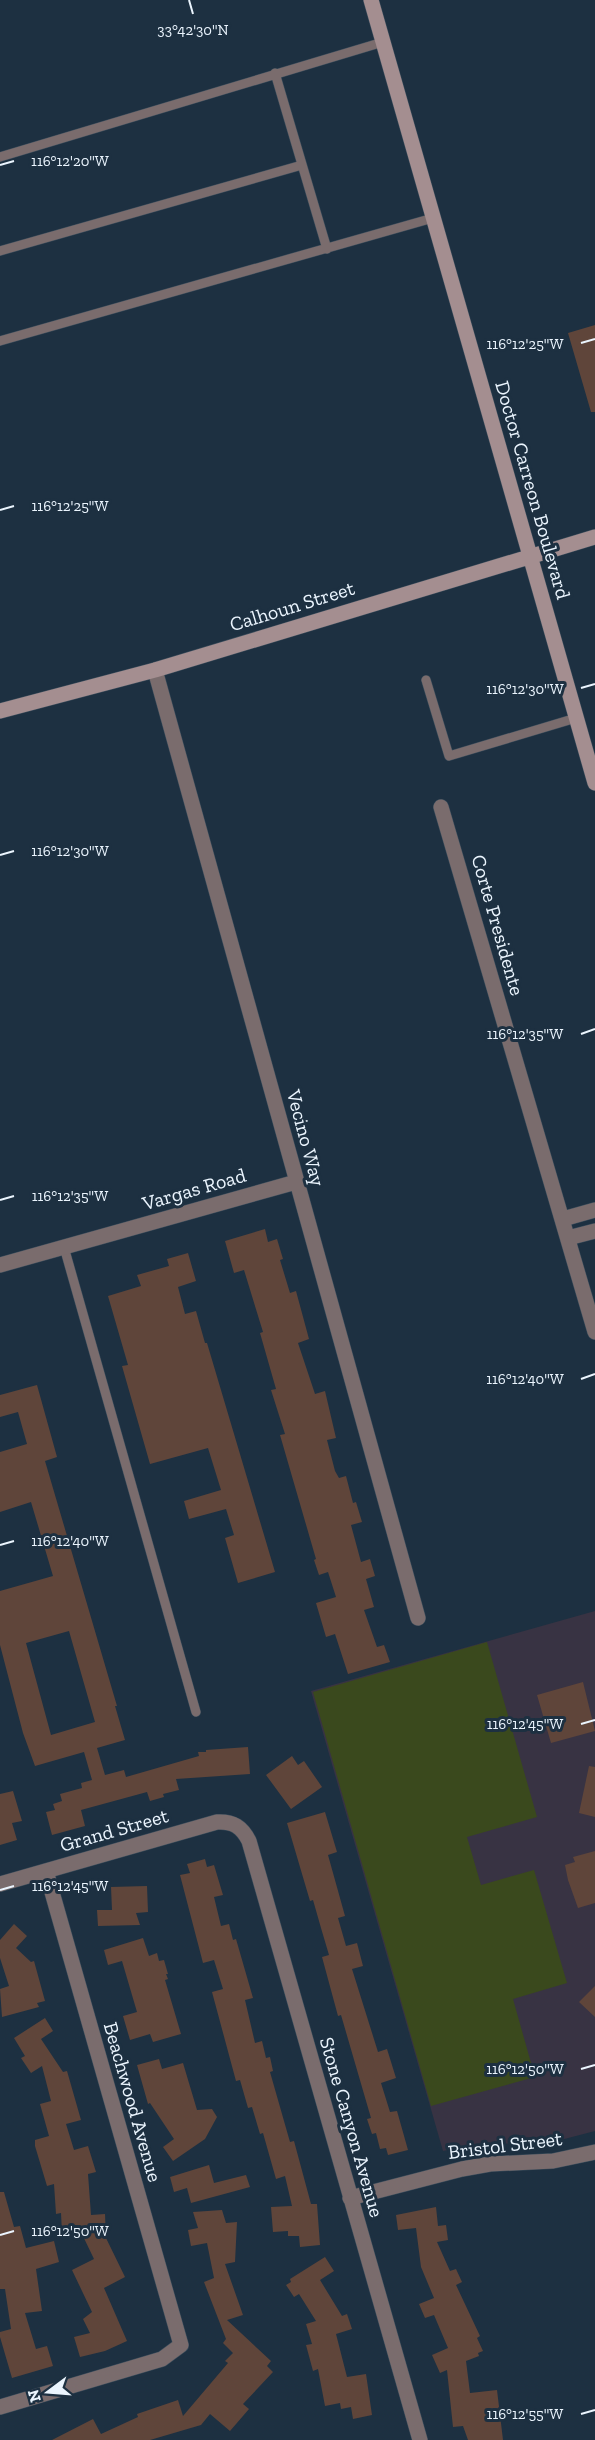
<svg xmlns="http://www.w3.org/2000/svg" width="595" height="2440" viewBox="0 0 595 2440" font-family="'Zilla Slab',serif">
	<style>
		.education { fill: #383343 }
		.green { fill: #3a491d }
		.building { fill: #5f453a; fill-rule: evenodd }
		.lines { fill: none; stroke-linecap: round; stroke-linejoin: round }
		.lane-casing { stroke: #3a4c5b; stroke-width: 10 }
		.street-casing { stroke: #3a4c5b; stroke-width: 16 }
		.secondary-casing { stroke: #3a4c5b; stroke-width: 16 }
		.lane { stroke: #7a6c6d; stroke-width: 9 }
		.street { stroke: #7a6c6d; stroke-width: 15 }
		.secondary { stroke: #a48e90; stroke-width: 15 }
		.ticks { fill: none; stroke: #ebf5fe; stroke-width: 2 }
		.labels { text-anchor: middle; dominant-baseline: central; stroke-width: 6; stroke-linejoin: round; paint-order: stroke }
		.street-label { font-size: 20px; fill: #ebf5fe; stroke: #1d3041 }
		.ticks-label { font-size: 15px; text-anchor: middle; fill: #ebf5fe; stroke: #1d3041; stroke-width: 6; stroke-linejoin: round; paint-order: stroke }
	</style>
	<rect width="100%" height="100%" fill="#1d3041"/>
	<path class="education" d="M595,1611V2131L549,2143L476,2144L443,2151L311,1691Z"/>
	<path class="green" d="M487,1642L537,1817L467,1837L481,1885L534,1870L567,1983L513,1999L535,2077L431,2106L313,1692Z"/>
	<path class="building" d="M595,325V412H591L568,333Z
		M265,1229L268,1242L277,1239L283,1259L280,1260L290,1293L296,1291L309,1339L298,1343L315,1394L325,1391L336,1438L327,1440L335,1471L339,1478L346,1476L353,1503L356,1502L362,1522L351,1525L361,1562L370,1559L375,1576L366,1579L374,1607L364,1610L377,1647L384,1645L390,1662L348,1674L335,1634L326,1637L316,1603L336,1597L328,1572L319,1575L314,1560L316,1559L280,1435L285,1434L271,1390L276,1389L260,1333L263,1332L244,1270L234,1273L225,1241Z
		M188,1253L196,1281L178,1287L185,1314L196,1311L205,1343H207L275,1572L238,1583L225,1538L234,1535L226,1509L189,1519L184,1501L221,1490L208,1448L150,1464L122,1366L128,1365L108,1296L141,1286L137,1275L169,1266L167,1259Z
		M37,1385L57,1457L45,1461L117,1706H115L125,1740L97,1748L105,1775L124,1770L126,1777L199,1756L198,1752H206V1750L248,1747L250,1774L176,1779L179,1790L163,1794L164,1797L150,1801L147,1792L81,1810L85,1826L52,1835L46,1812L55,1810L53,1804L62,1801L60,1794L82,1788L81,1783L92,1780L84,1752L35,1766L23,1733L0,1645V1591L53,1576L31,1502L0,1512V1452L27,1444L18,1412L0,1417V1395ZM69,1631L95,1722L51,1735L26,1643Z
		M583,1682L595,1731L551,1743L537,1695Z
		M292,1756L298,1765L304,1761L322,1787L291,1809L266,1775Z
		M589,1766L595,1767V1817L579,1813Z
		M13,1791L22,1821L12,1823L17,1840L0,1845V1794Z
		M325,1812L337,1852L328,1855L345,1916L338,1918L346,1946L357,1943L363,1966L352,1969L378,2052L387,2049L396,2078L381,2083L390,2112L397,2111L408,2150L388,2155L386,2148L380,2149L376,2133L372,2134L367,2119L371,2118L341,2015L338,2016L322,1957L329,1955L321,1928L313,1900L310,1901L287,1823Z
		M595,1851V1903L578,1908L568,1880L565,1865L575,1862L573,1857Z
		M205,1859L207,1867L214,1865L223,1895L214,1897L221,1926L229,1924L233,1940L236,1939L253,1998L245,2000L255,2043L262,2041L266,2058L270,2057L273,2071L270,2072L290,2142L294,2141L311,2204H317L320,2245L300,2247L299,2236H288V2231L273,2232L271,2207L292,2206L285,2176L276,2179L263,2133L260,2134L252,2107L248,2108L240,2080L236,2081L212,1992L223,1989L214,1960L203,1963L180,1875L190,1873L187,1864Z
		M147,1886L148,1912L136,1913L140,1925L98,1926L97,1910H112L111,1887Z
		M14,1924L27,1936L16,1948L31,1962L34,1961L45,2001L37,2003L39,2007L2,2017L0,1989L9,1986L0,1958V1940Z
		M143,1938L149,1956L157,1953L159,1961L164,1960L168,1974H166L168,1979L165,1980L181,2034L153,2042L150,2034L130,2040L123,2016L137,2012L122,1961L108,1965L104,1950Z
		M595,1986V2017L579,2002Z
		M45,2018L53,2031L41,2039L63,2072L67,2071L81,2120L66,2124L74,2150L88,2146L96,2172L88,2174L91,2215L105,2214L106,2238L125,2277L104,2288L127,2341L105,2351L80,2357L74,2337L90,2333L83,2319L92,2312L72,2270L94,2259L81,2232L62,2233L61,2213L56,2214L54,2184L47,2186L35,2146V2140L49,2136L40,2104L51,2101L42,2066L31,2073L21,2058L25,2056L14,2038Z
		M159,2059L162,2069L183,2063L197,2110L212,2109L217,2117L205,2139L173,2161L163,2147L174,2139L150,2103L148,2104L137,2065Z
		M209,2165L214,2183L246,2175L250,2187L191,2203L187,2188L174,2192L170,2177Z
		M0,2192H4L14,2227L20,2226L26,2248L54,2241L59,2262L36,2269L42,2311L25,2313L36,2349L47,2346L53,2366L12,2378L0,2337V2332L11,2329L5,2289H0Z
		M436,2207L438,2226L446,2225L448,2240L437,2242L450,2271L456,2269L462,2282L456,2285L480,2336L477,2338L483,2351L478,2353L479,2356L466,2361L470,2393L497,2390L503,2440H468L463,2426L453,2427L447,2370L440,2373L432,2355L448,2348L434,2315L425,2318L419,2304L434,2298L421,2267L416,2228L398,2230L396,2215Z
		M222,2210L226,2223L237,2222L235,2262L225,2264L243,2315L227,2320L271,2361L267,2366L273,2372L243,2404L249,2409L230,2431L210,2414L201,2425L150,2440H52L93,2419L101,2434L138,2417L137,2414L178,2400L183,2416L228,2363L225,2361L233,2353L223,2343L226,2339L204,2282L214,2278L207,2243L191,2246L188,2230L198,2228L193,2212Z
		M325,2257L334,2271L320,2280L342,2316L347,2314L352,2329L336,2334L347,2377L366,2374L372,2415L353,2419L351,2407L341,2409L340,2403L325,2406L318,2369L313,2371L306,2345L312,2344L306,2324L316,2321L299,2294L294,2297L286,2285L291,2282L290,2279Z"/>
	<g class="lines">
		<defs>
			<path id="lane" d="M275,73L327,249
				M0,157L383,42
				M0,251L302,165
				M0,341L433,218
				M426,680L449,756L576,718
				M64,1247L196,1712"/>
			<path id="street" d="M155,670L418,1618
				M441,807L595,1332
				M563,1219L595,1210
				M568,1238L595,1231
				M0,1265L296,1182
				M0,1884L217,1822C233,1821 242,1827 249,1841L420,2440
				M350,2198L462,2169L490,2164L553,2161L595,2152
				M0,2407L162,2359L181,2345L46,1871"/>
			<path id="secondary" d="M371,0L595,783
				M0,711L155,670L595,537"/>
		</defs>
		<use href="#lane" class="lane-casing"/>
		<use href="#street" class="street-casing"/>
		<use href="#secondary" class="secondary-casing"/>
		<use href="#lane" class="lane"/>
		<use href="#street" class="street"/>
		<use href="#secondary" class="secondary"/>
	</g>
	<path class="ticks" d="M189,0L193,14M0,165L14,161M581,343L595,339M0,510L14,506M581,688L595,684M0,855L14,851M581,1034L595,1029M0,1200L14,1196M581,1379L595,1374M0,1545L14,1541M581,1724L595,1720M0,1890L14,1886M581,2069L595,2065M0,2235L14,2231M581,2414L595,2410"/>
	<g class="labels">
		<g class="street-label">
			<text transform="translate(533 490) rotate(74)">Doctor Carreon Boulevard</text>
			<text transform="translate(292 606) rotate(-17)">Calhoun Street</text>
			<text transform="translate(498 925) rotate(74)">Corte Presidente</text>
			<text transform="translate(306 1138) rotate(75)">Vecino Way</text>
			<text transform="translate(194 1189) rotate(-16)">Vargas Road</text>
			<text transform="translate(114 1830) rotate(-16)">Grand Street</text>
			<text transform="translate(133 2102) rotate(74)">Beachwood Avenue</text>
			<text transform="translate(352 2127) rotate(74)">Stone Canyon Avenue</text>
			<text transform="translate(505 2145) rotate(-7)">Bristol Street</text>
		</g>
	</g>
	<g class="ticks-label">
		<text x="193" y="35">33°42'30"N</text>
		<text x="70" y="166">116°12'20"W</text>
		<text x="525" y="349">116°12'25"W</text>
		<text x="70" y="511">116°12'25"W</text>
		<text x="525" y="694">116°12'30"W</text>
		<text x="70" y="856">116°12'30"W</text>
		<text x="525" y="1039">116°12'35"W</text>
		<text x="70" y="1201">116°12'35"W</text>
		<text x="525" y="1384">116°12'40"W</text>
		<text x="70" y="1546">116°12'40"W</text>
		<text x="525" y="1729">116°12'45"W</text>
		<text x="70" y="1891">116°12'45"W</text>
		<text x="525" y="2074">116°12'50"W</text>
		<text x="70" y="2236">116°12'50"W</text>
		<text x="525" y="2419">116°12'55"W</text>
	</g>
	<g transform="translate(48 2392) rotate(254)" stroke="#1d3041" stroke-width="4.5" paint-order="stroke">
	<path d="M0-4.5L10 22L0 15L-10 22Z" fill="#ebf5fe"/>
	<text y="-9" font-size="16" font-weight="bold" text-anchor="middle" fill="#ebf5fe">N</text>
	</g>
</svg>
